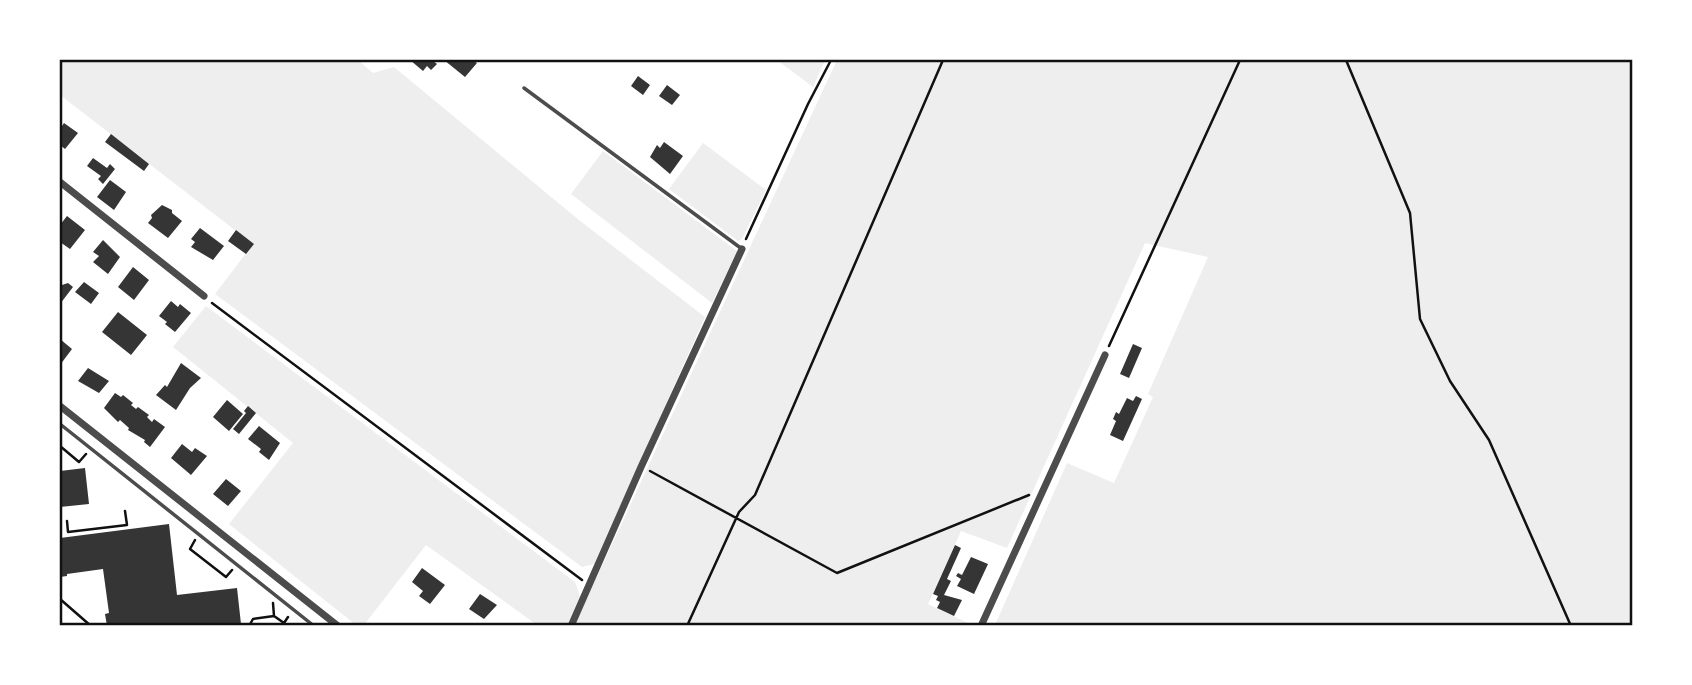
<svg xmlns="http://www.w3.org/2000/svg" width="1692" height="685" viewBox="0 0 1692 685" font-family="'Public Sans',sans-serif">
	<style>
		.green { fill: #eee }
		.building { fill: #353535 }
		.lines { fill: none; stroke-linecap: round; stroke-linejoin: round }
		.path { stroke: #111; stroke-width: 2.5 }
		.service { stroke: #4c4c4c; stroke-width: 3.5 }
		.minor { stroke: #4c4c4c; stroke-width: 7 }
		.neatline { fill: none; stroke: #111; stroke-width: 2.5 }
	</style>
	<rect width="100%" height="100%" fill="#fff"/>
	<path class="green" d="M60,60H358L373,73L394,67L579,220L705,317L594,564L582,567L215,294L253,244L60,95Z
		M777,60H825L813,87Z
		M837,60H1632V625H995L1067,463L1114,483L1153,397L1148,394L1208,257L1145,243L1007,548L961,531L928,604L972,625L574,626Z
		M703,143L766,190L742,239L738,241L669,189Z
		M603,151L737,251L712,303L571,194Z
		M206,306L575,582L580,596L567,625H537L426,545L364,625H356L229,524L293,443L173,347Z"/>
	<path class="building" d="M410,60H432L437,64L431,70L427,66L423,71Z
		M444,60H472L477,63L465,77Z
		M638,76L650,85L643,95L631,86Z
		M667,85L680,95L672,105L659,96Z
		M64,123L78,133L65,149L60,145V129Z
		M111,134L149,164L144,171L105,142Z
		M664,142L683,156L670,174L650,157L657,145L660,148Z
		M93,158L107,168L110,164L115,169L103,184L98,179L101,176L87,166Z
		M110,180L126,192L114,210L97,197Z
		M162,205L172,210V213L182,221L168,238L148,223L152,218L151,215Z
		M67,216L85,230L70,249L60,242V225Z
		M200,228L224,246L213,260L191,247L195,242L191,239Z
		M236,230L254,244L246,254L228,241Z
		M103,240L120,257L108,274L93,262L99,256L93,252Z
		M133,267L149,280L134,300L118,287Z
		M84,282L99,293L91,304L75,292Z
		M60,283L62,285L68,283L73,287L60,304Z
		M171,301L178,307L180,304L191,313L175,332L165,324L167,322L159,316Z
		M118,312L147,335L131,355L102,332Z
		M60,339L72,349L60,365Z
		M1133,344L1142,348L1129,378L1120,374Z
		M181,363L201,378L190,388L176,410L156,395L165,385L167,387Z
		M88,368L109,381L99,393L78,381Z
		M115,393L121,397L123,395L133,403L131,405L136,409L138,407L149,415L147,417L152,422L154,419L165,427L150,447L144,442L145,440L128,430L129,428L120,420L118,422L104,408Z
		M1136,396L1142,399L1123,441L1110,435L1116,421L1113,419L1116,412L1119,414L1127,398L1133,401Z
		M227,400L243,414L229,431L213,417Z
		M248,406L256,413L239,434L233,429L246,413L244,411Z
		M259,426L280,443L269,460L259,452L261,449L248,439Z
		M182,444L192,452L195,448L207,456L191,475L171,458Z
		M85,468L89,504L60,507V471Z
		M226,479L241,491L228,506L213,494Z
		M169,524L177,595L237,588L241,624L107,626L105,614L109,613L103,569L67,574V576L60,577V538Z
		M955,545L961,548L947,579L951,581L944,595L962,600L954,616L937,608L940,602L936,600L938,596L933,594Z
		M971,557L988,564L974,594L957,586L961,579L956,576L958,573L962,575Z
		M422,568L445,585L430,604L419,596L423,591L412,582Z
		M480,594L497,605L484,619L469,609Z"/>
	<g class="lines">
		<path class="path" d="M1346,60L1410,213L1420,319L1450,381L1489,440L1571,626
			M746,239L808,104L831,60
			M212,303L582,580
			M1109,346L1240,60
			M60,446L79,462L86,454
			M650,471L837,573L1029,495
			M67,521L68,532L127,525L125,511
			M195,540L190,549L226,577L232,570
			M60,599L91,626
			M273,603L274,616
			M249,626L253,619L274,616L284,623
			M287,626L284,623L288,617
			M687,626L739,512L755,495L943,60"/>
		<path class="service" d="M524,88L742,249
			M60,424L314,626"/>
		<path class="minor" d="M60,182L204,296
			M60,406L338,626
			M571,626L641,467L742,249
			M981,626L1105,355"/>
	</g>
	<rect width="1692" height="685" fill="none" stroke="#ffffff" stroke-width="122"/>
	<rect x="61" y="61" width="1570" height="563" class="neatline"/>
</svg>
